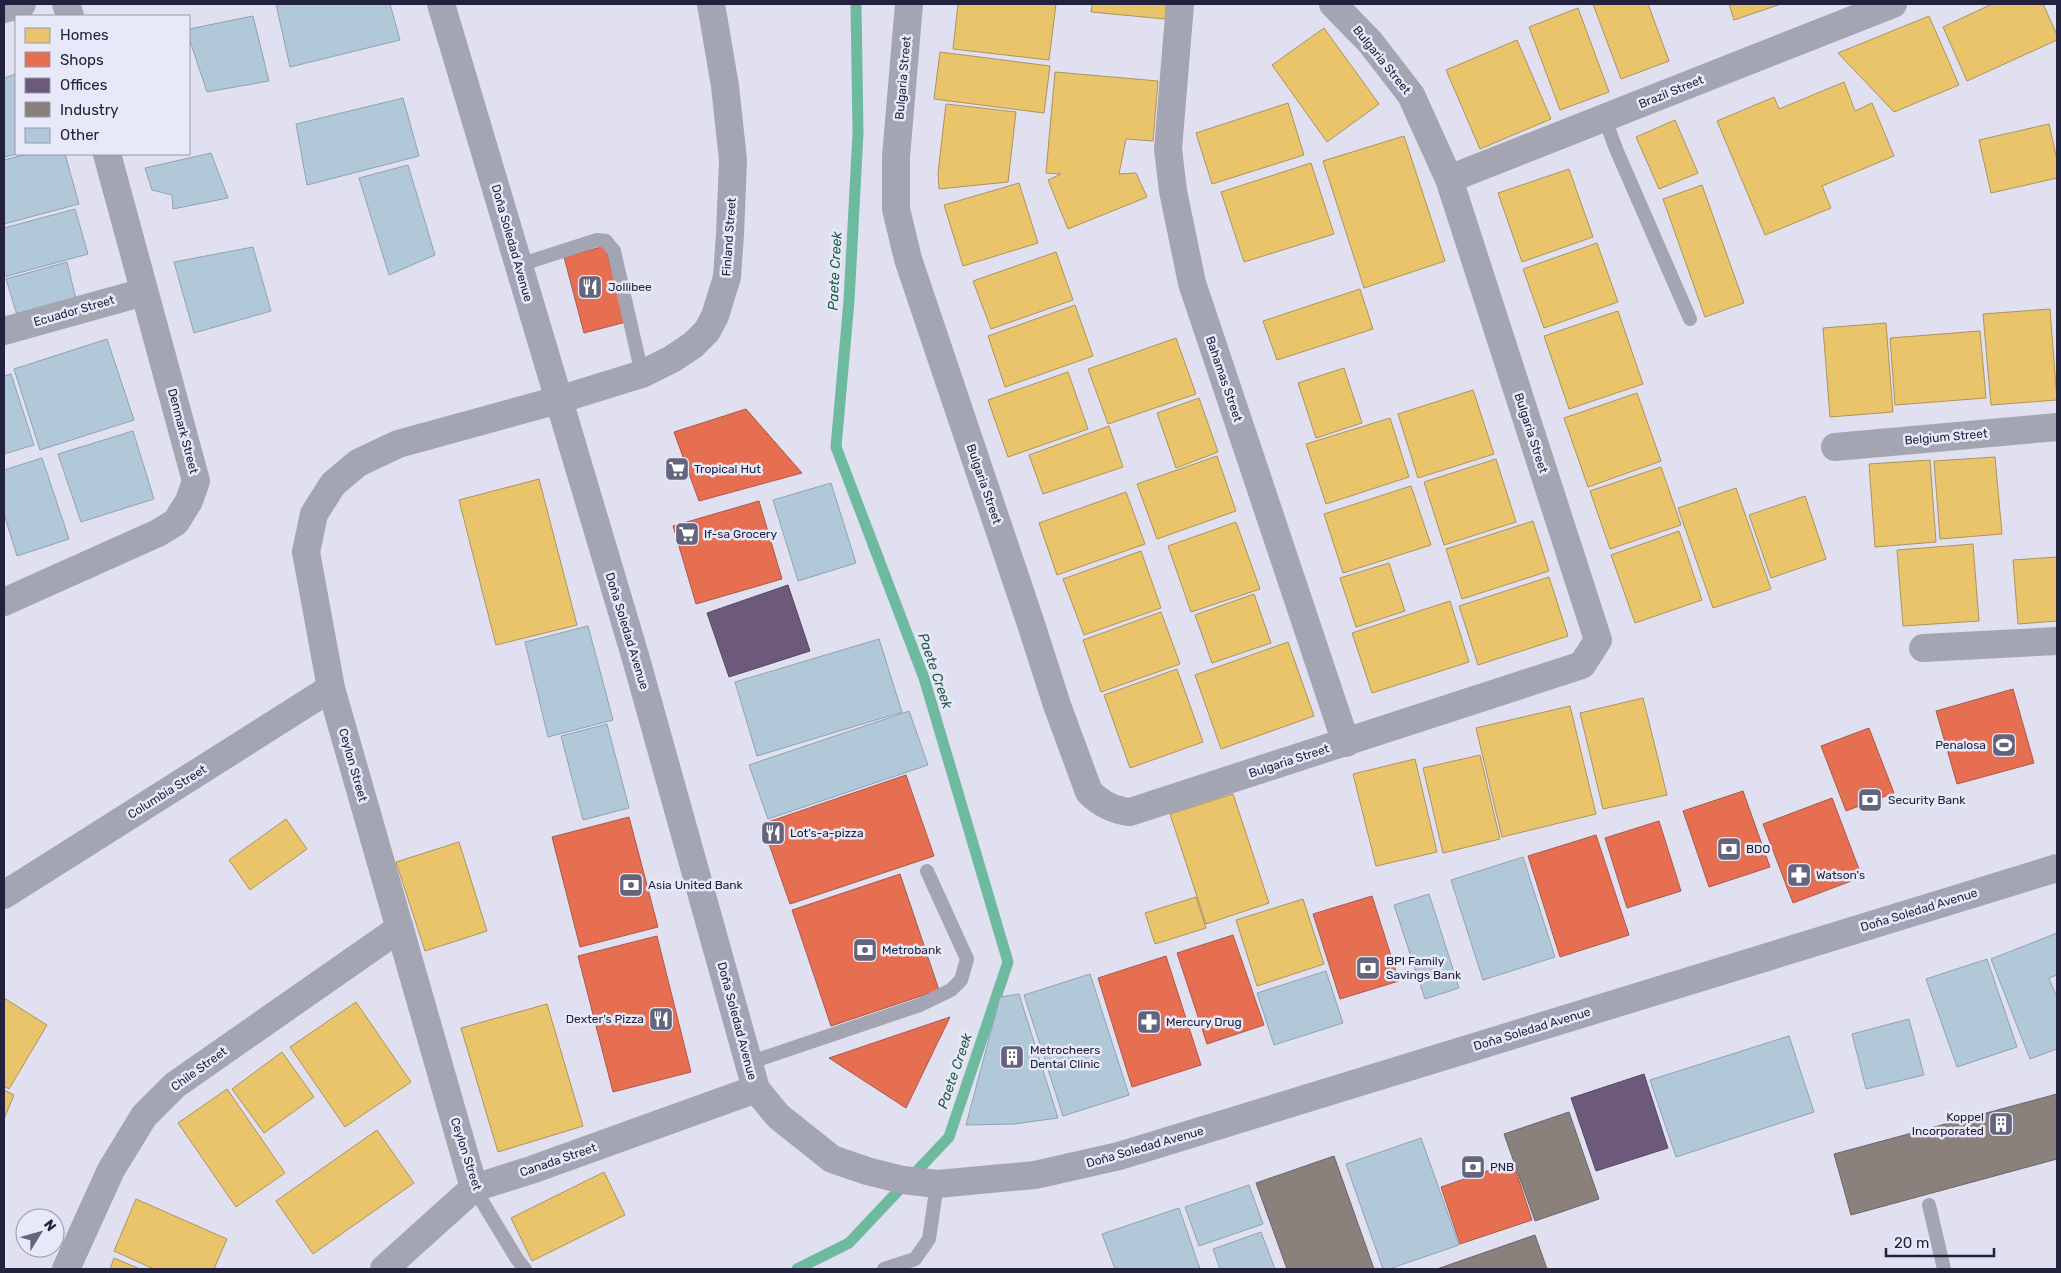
<svg xmlns="http://www.w3.org/2000/svg" width="2061" height="1273" viewBox="0 0 2061 1273" font-family="Rubik,sans-serif">
	<style>
		.homes { fill: #e9c46a; stroke: #ad935d }
		.shops { fill: #e76f51; stroke: #ac584c }
		.offices { fill: #6d597a; stroke: #564868 }
		.industry { fill: #8a817c; stroke: #6b646a }
		.lines { fill: none; stroke-linecap: round; stroke-linejoin: round }
		.stream { stroke: #6eba9f; stroke-width: 11 }
		.building { fill: #b0c8d7; stroke: #92a2af }
		.service { stroke: #a4a5b2; stroke-width: 14 }
		.minor { stroke: #a4a5b2; stroke-width: 28 }
		.secondary { stroke: #a4a5b4; stroke-width: 28 }
		.labels { text-anchor: middle; dominant-baseline: central; stroke-width: 5; stroke-linejoin: round; paint-order: stroke }
		.street-label { font-size: 12px; fill: #22223f; stroke: #e7e9f9 }
		.poi-label { font-size: 12px; fill: #22223f; stroke: #e7e9f9; text-anchor: start }
		.water-label { font-size: 14px; font-style: italic; fill: #245b43; stroke: #e7e9f9 }
	</style>
	<rect width="100%" height="100%" fill="#e0e0f1"/>
	<path class="homes" d="M958,4H1056L1049,60L953,49Z
		M1092,4H1166L1165,19L1091,12Z
		M1593,4H1648L1669,61L1621,79Z
		M1729,4H1781L1734,20Z
		M1992,4H2043L2057,35V40L1967,81L1943,27Z
		M1578,8L1609,92L1560,110L1529,27Z
		M1929,16L1959,85L1894,112L1838,53Z
		M1324,28L1379,104L1327,142L1272,65Z
		M1517,40L1551,119L1480,149L1446,70Z
		M940,52L1050,66L1044,113L934,99Z
		M1055,72L1158,81L1153,141L1126,139L1119,174L1136,173L1147,197L1068,229L1048,180L1061,174L1046,173Z
		M1844,82L1855,111L1872,103L1894,156L1822,186L1831,208L1765,235L1717,121L1774,97L1779,109Z
		M1288,103L1304,155L1212,184L1196,133Z
		M946,104L1016,112L1008,182L939,189L938,173Z
		M1675,120L1698,173L1659,189L1636,137Z
		M2049,124L2057,160V178L1991,193L1979,140Z
		M1404,136L1445,261L1364,288L1323,161Z
		M1311,163L1334,234L1244,262L1221,192Z
		M1569,169L1593,237L1522,262L1498,193Z
		M1019,183L1038,243L963,266L944,205Z
		M1702,185L1744,303L1705,317L1663,199Z
		M1597,243L1618,302L1544,328L1523,269Z
		M1056,252L1073,300L991,329L973,281Z
		M1360,289L1373,329L1277,360L1263,321Z
		M1075,305L1093,356L1005,387L988,336Z
		M2050,309L2057,400L1991,405L1983,314Z
		M1618,311L1643,384L1569,409L1544,336Z
		M1886,323L1893,412L1830,417L1823,328Z
		M1980,331L1986,398L1895,405L1890,338Z
		M1176,338L1196,394L1108,424L1088,369Z
		M1344,368L1362,423L1316,438L1298,383Z
		M1068,372L1088,429L1008,457L988,400Z
		M1473,390L1494,454L1418,478L1398,414Z
		M1637,393L1661,461L1588,487L1564,418Z
		M1199,398L1218,452L1176,468L1157,413Z
		M1390,418L1409,477L1326,504L1306,444Z
		M1109,426L1123,467L1043,494L1029,455Z
		M1217,456L1236,511L1157,539L1137,484Z
		M1995,457L2002,534L1940,539L1934,461Z
		M1496,459L1516,522L1444,545L1424,482Z
		M1930,460L1936,542L1875,547L1869,464Z
		M1661,467L1681,525L1610,549L1590,491Z
		M539,479L577,625L496,645L459,500Z
		M1411,486L1431,545L1343,573L1324,514Z
		M1736,488L1771,589L1713,608L1678,508Z
		M1126,492L1145,544L1057,575L1039,523Z
		M1805,496L1826,559L1771,578L1749,515Z
		M1533,521L1549,571L1462,599L1446,549Z
		M1236,522L1260,589L1191,612L1168,546Z
		M1679,531L1702,600L1635,623L1611,555Z
		M1973,544L1979,621L1903,626L1897,550Z
		M1141,551L1161,608L1084,635L1063,579Z
		M2057,557V621L2018,624L2013,560Z
		M1389,563L1405,611L1356,627L1340,578Z
		M1549,577L1568,636L1478,665L1459,606Z
		M1254,594L1271,643L1212,663L1195,615Z
		M1450,601L1469,662L1372,693L1352,633Z
		M1161,612L1180,664L1101,692L1083,640Z
		M1288,642L1314,716L1221,749L1195,675Z
		M1177,669L1203,742L1130,768L1104,695Z
		M1643,698L1667,795L1603,809L1580,713Z
		M1570,706L1596,814L1502,837L1476,728Z
		M1480,755L1500,839L1443,853L1423,768Z
		M1415,759L1437,852L1376,866L1353,774Z
		M1233,794L1269,903L1206,924L1170,814Z
		M286,819L307,849L250,890L229,860Z
		M459,842L487,931L425,951L396,862Z
		M1196,897L1206,928L1155,944L1145,913Z
		M1303,899L1324,964L1257,986L1236,920Z
		M4,998L47,1025L9,1089L4,1086Z
		M356,1002L411,1082L345,1127L290,1047Z
		M547,1004L583,1126L498,1152L461,1028Z
		M282,1052L314,1097L264,1133L232,1089Z
		M227,1089L285,1173L236,1207L178,1123Z
		M4,1090L14,1095L4,1119Z
		M377,1130L414,1183L313,1254L276,1201Z
		M604,1172L625,1215L532,1261L511,1218Z
		M136,1199L227,1239L214,1269H154L114,1251Z
		M114,1258L140,1269H110Z"/>
	<path class="shops" d="M605,246L626,322L584,333L564,257Z
		M746,409L802,473L699,501L674,432Z
		M759,501L782,579L696,604L673,526Z
		M2013,689L2034,763L1957,784L1936,711Z
		M1869,728L1894,793L1846,811L1821,746Z
		M906,775L934,856L790,904L762,824Z
		M1743,791L1770,867L1709,887L1683,811Z
		M1832,798L1862,877L1793,903L1763,824Z
		M629,817L658,927L580,947L552,837Z
		M1659,821L1681,891L1627,908L1605,838Z
		M1596,835L1629,935L1560,957L1528,856Z
		M900,874L939,990L831,1026L792,910Z
		M1372,896L1399,981L1340,999L1313,914Z
		M1233,935L1264,1025L1207,1044L1177,953Z
		M657,936L691,1072L613,1092L578,956Z
		M1166,956L1201,1065L1132,1087L1098,978Z
		M950,1017L906,1108L829,1058Z
		M1513,1162L1532,1220L1460,1244L1441,1187Z"/>
	<path class="offices" d="M788,585L810,651L729,677L707,613Z
		M1644,1074L1668,1148L1596,1171L1571,1098Z"/>
	<path class="industry" d="M2057,1094V1159L1851,1215L1834,1154Z
		M1569,1112L1599,1199L1535,1221L1504,1134Z
		M1334,1156L1374,1269H1287L1256,1183Z
		M1535,1235L1547,1269H1437Z"/>
	<g class="lines">
		<path class="stream" d="M797,1269L849,1243L949,1137L1008,962L924,678L836,447L849,301L858,133L856,4"/>
	</g>
	<path class="building" d="M276,4H390L400,40L290,67Z
		M253,16L269,81L207,92L189,38V29Z
		M16,74L17,154L4,157V78Z
		M403,98L419,156L307,185L296,124Z
		M211,153L228,198L173,209L172,195L152,190L145,168Z
		M28,154H65L79,204L4,224V160Z
		M408,165L435,255L389,275L359,178Z
		M75,209L88,254L4,277V228Z
		M253,247L271,311L194,333L174,262Z
		M67,262L76,299L17,315L6,279Z
		M107,339L134,420L40,450L14,369Z
		M11,374L34,445L4,454V376Z
		M133,431L154,499L81,522L58,454Z
		M42,458L69,539L17,556L4,514V470Z
		M831,483L856,563L798,581L773,500Z
		M588,626L613,720L548,737L525,642Z
		M879,639L902,712L757,756L735,682Z
		M909,711L928,765L768,819L749,765Z
		M607,724L629,808L583,820L561,736Z
		M1523,857L1555,957L1483,980L1451,880Z
		M1429,894L1459,988L1425,999L1394,905Z
		M2057,933V975L2049,978L2057,998V1049L2030,1059L1991,959Z
		M1987,959L2017,1047L1957,1067L1926,979Z
		M1326,971L1343,1023L1274,1045L1257,993Z
		M1090,974L1129,1095L1063,1116L1024,995Z
		M1019,994L1058,1118L1014,1124L966,1125L1000,997Z
		M1909,1019L1924,1075L1866,1089L1852,1034Z
		M1789,1036L1814,1112L1676,1157L1650,1080Z
		M1421,1138L1459,1245L1389,1269H1383L1346,1164Z
		M1249,1185L1263,1224L1199,1246L1185,1207Z
		M1179,1208L1200,1269H1115L1102,1234Z
		M1261,1232L1275,1269H1220L1213,1249Z"/>
	<g class="lines">
		<path class="service" d="M1605,119L1616,149L1690,319
			M519,265L597,240L606,241L614,251L642,374
			M748,1063L920,1005L951,990L961,980L967,959L927,871
			M474,1188L517,1259L525,1269
			M1929,1205L1944,1269
			M884,1269L915,1259L929,1239L937,1184"/>
		<path class="minor" d="M66,4L70,16
			M909,4L896,157V209L908,259L1030,621L1057,705L1089,792C1101,804 1113,810 1130,812L1582,665L1598,640L1449,179L1411,95L1370,42L1333,4
			M1180,4L1168,149L1173,191L1192,283L1346,743
			M4,9L22,4
			M1449,179L1893,4
			M4,331L144,292
			M1835,447L2057,427
			M4,602L158,533L176,522L189,501L196,481L107,154
			M1923,648L2057,641
			M4,895L331,688
			M474,1188L331,688L306,552L314,514L333,484L358,463L398,444L558,400L642,374L672,359L693,345L707,331L715,316L727,277L730,234L733,160L725,86L711,4
			M66,1269L111,1170L144,1116L175,1085L400,928
			M384,1269L474,1188L531,1170L756,1089"/>
		<path class="secondary" d="M441,4L636,659L756,1089L778,1116L832,1159L867,1171L903,1180L937,1184L1035,1175L1119,1156L2057,868"/>
	</g>
	<defs>
		<symbol id="restaurant-square" viewBox="-11 -11 22 22"><rect x="-9" y="-9" width="18" height="18" rx="4" fill="#64647d" stroke="#e7e9f9"/><path d="M-5-6h1v4h1v-4h1v4h1v-4h1v5L-1.5 .5V6h-2V.5L-5-1ZM5-6V6H3V1.5H1.5Q1.5-4 5-6Z" fill="#fff"/></symbol>
		<symbol id="supermarket-square" viewBox="-11 -11 22 22"><rect x="-9" y="-9" width="18" height="18" rx="4" fill="#64647d" stroke="#e7e9f9"/><path d="M-6-5.5h2.5l.6 2H6L4.5 2H-2.5L-4.4-4H-6ZM-1.5 3.2a1.3 1.3 0 1 0 .1 0ZM3 3.2a1.3 1.3 0 1 0 .1 0Z" fill="#fff"/></symbol>
		<symbol id="stadium-square" viewBox="-11 -11 22 22"><rect x="-9" y="-9" width="18" height="18" rx="4" fill="#64647d" stroke="#e7e9f9"/><path d="M0-5a6.5 5 0 1 0 0 10a6.5 5 0 1 0 0-10ZM-3.5-1.8h7v3.6h-7Z" fill="#fff"/></symbol>
		<symbol id="bank-square" viewBox="-11 -11 22 22"><rect x="-9" y="-9" width="18" height="18" rx="4" fill="#64647d" stroke="#e7e9f9"/><path d="M-6-4H6V4H-6ZM0-2.3a2.3 2.3 0 1 0 0 4.6a2.3 2.3 0 1 0 0-4.6Z" fill="#fff"/></symbol>
		<symbol id="pharmacy-square" viewBox="-11 -11 22 22"><rect x="-9" y="-9" width="18" height="18" rx="4" fill="#64647d" stroke="#e7e9f9"/><path d="M-2-6h4v4h4v4h-4v4h-4v-4h-4v-4h4Z" fill="#fff"/></symbol>
		<symbol id="building-square" viewBox="-11 -11 22 22"><rect x="-9" y="-9" width="18" height="18" rx="4" fill="#64647d" stroke="#e7e9f9"/><path d="M-4-6H4V6H1V3H-1V6H-4ZM-2.5-4.3h1.7v1.8h-1.7ZM.8-4.3h1.7v1.8H.8ZM-2.5-1h1.7V.8h-1.7ZM.8-1h1.7V.8H.8Z" fill="#fff"/></symbol>
	</defs>
	<g fill-rule="evenodd">
		<use href="#restaurant-square" x="576" y="273" width="28" height="28"/>
		<use href="#supermarket-square" x="663" y="455" width="28" height="28"/>
		<use href="#supermarket-square" x="673" y="520" width="28" height="28"/>
		<use href="#stadium-square" x="1990" y="731" width="28" height="28"/>
		<use href="#bank-square" x="1856" y="786" width="28" height="28"/>
		<use href="#restaurant-square" x="759" y="819" width="28" height="28"/>
		<use href="#bank-square" x="1715" y="835" width="28" height="28"/>
		<use href="#pharmacy-square" x="1785" y="861" width="28" height="28"/>
		<use href="#bank-square" x="617" y="871" width="28" height="28"/>
		<use href="#bank-square" x="851" y="936" width="28" height="28"/>
		<use href="#bank-square" x="1354" y="954" width="28" height="28"/>
		<use href="#restaurant-square" x="647" y="1005" width="28" height="28"/>
		<use href="#pharmacy-square" x="1135" y="1008" width="28" height="28"/>
		<use href="#building-square" x="998" y="1043" width="28" height="28"/>
		<use href="#building-square" x="1987" y="1110" width="28" height="28"/>
		<use href="#bank-square" x="1459" y="1153" width="28" height="28"/>
	</g>
	<g class="labels">
		<g class="street-label">
			<text transform="translate(1382 60) rotate(51)">Bulgaria Street</text>
			<text transform="translate(903 78) rotate(-85)">Bulgaria Street</text>
			<text transform="translate(1671 92) rotate(-22)">Brazil Street</text>
			<text transform="translate(729 237) rotate(-86)">Finland Street</text>
			<text transform="translate(512 243) rotate(74)">Doña Soledad Avenue</text>
			<text transform="translate(74 311) rotate(-16)">Ecuador Street</text>
			<text transform="translate(1224 379) rotate(71)">Bahamas Street</text>
			<text transform="translate(183 431) rotate(75)">Denmark Street</text>
			<text transform="translate(1531 433) rotate(72)">Bulgaria Street</text>
			<text transform="translate(1946 437) rotate(-5)">Belgium Street</text>
			<text transform="translate(984 484) rotate(71)">Bulgaria Street</text>
			<text transform="translate(627 631) rotate(73)">Doña Soledad Avenue</text>
			<text transform="translate(1289 761) rotate(-18)">Bulgaria Street</text>
			<text transform="translate(353 765) rotate(74)">Ceylon Street</text>
			<text transform="translate(167 792) rotate(-32)">Columbia Street</text>
			<text transform="translate(1919 910) rotate(-17)">Doña Soledad Avenue</text>
			<text transform="translate(737 1021) rotate(75)">Doña Soledad Avenue</text>
			<text transform="translate(1532 1029) rotate(-17)">Doña Soledad Avenue</text>
			<text transform="translate(199 1069) rotate(-36)">Chile Street</text>
			<text transform="translate(1145 1147) rotate(-16)">Doña Soledad Avenue</text>
			<text transform="translate(466 1154) rotate(72)">Ceylon Street</text>
			<text transform="translate(558 1160) rotate(-19)">Canada Street</text>
		</g>
		<g class="poi-label">
			<text x="608" y="287">Jollibee</text>
			<text x="694" y="469">Tropical Hut</text>
			<text x="704" y="534">If-sa Grocery</text>
			<text x="1986" y="745" text-anchor="end">Penalosa</text>
			<text x="1888" y="800">Security Bank</text>
			<text x="790" y="833">Lot's-a-pizza</text>
			<text x="1746" y="849">BDO</text>
			<text x="1816" y="875">Watson's</text>
			<text x="648" y="885">Asia United Bank</text>
			<text x="882" y="950">Metrobank</text>
			<text x="1386" y="961">BPI Family<tspan x="1386" dy="14">Savings Bank</tspan></text>
			<text x="644" y="1019" text-anchor="end">Dexter's Pizza</text>
			<text x="1166" y="1022">Mercury Drug</text>
			<text x="1030" y="1050">Metrocheers<tspan x="1030" dy="14">Dental Clinic</tspan></text>
			<text x="1984" y="1117" text-anchor="end">Koppel<tspan x="1984" dy="14">Incorporated</tspan></text>
			<text x="1490" y="1167">PNB</text>
		</g>
		<g class="water-label">
			<text transform="translate(835 271) rotate(-87)">Paete Creek</text>
			<text transform="translate(935 671) rotate(71)">Paete Creek</text>
			<text transform="translate(955 1071) rotate(-71)">Paete Creek</text>
		</g>
	</g>
	<rect width="2061" height="1273" fill="none" stroke="#22223f" stroke-width="10"/>
	<rect x="15" y="15" width="175" height="140" fill="#e7e9f9" stroke="#9899af"/>
	<rect x="25" y="28" width="25" height="15" fill="#e9c46a" stroke="#9899af"/>
	<text x="60" y="40" font-size="15" fill="#22223f">Homes</text>
	<rect x="25" y="52" width="25" height="15" fill="#e76f51" stroke="#9899af"/>
	<text x="60" y="65" font-size="15" fill="#22223f">Shops</text>
	<rect x="25" y="78" width="25" height="15" fill="#6d597a" stroke="#9899af"/>
	<text x="60" y="90" font-size="15" fill="#22223f">Offices</text>
	<rect x="25" y="102" width="25" height="15" fill="#8a817c" stroke="#9899af"/>
	<text x="60" y="115" font-size="15" fill="#22223f">Industry</text>
	<rect x="25" y="128" width="25" height="15" fill="#b0c8d7" stroke="#9899af"/>
	<text x="60" y="140" font-size="15" fill="#22223f">Other</text>
	<g transform="translate(40 1233) rotate(53)"><circle r="24" fill="#e7e9f9" stroke="#9899af"/>
	<path d="M0-4L9 19L0 12L-9 19Z" fill="#64647d"/>
	<text y="-8" font-size="14" font-weight="bold" text-anchor="middle" fill="#22223f">N</text>
	</g>
	<path d="M1886 1248v8h108v-8" fill="none" stroke="#22223f" stroke-width="2.5"/>
	<text x="1894" y="1248" font-size="15" fill="#22223f" stroke="#e7e9f9" stroke-width="4" paint-order="stroke">20 m</text>
</svg>
